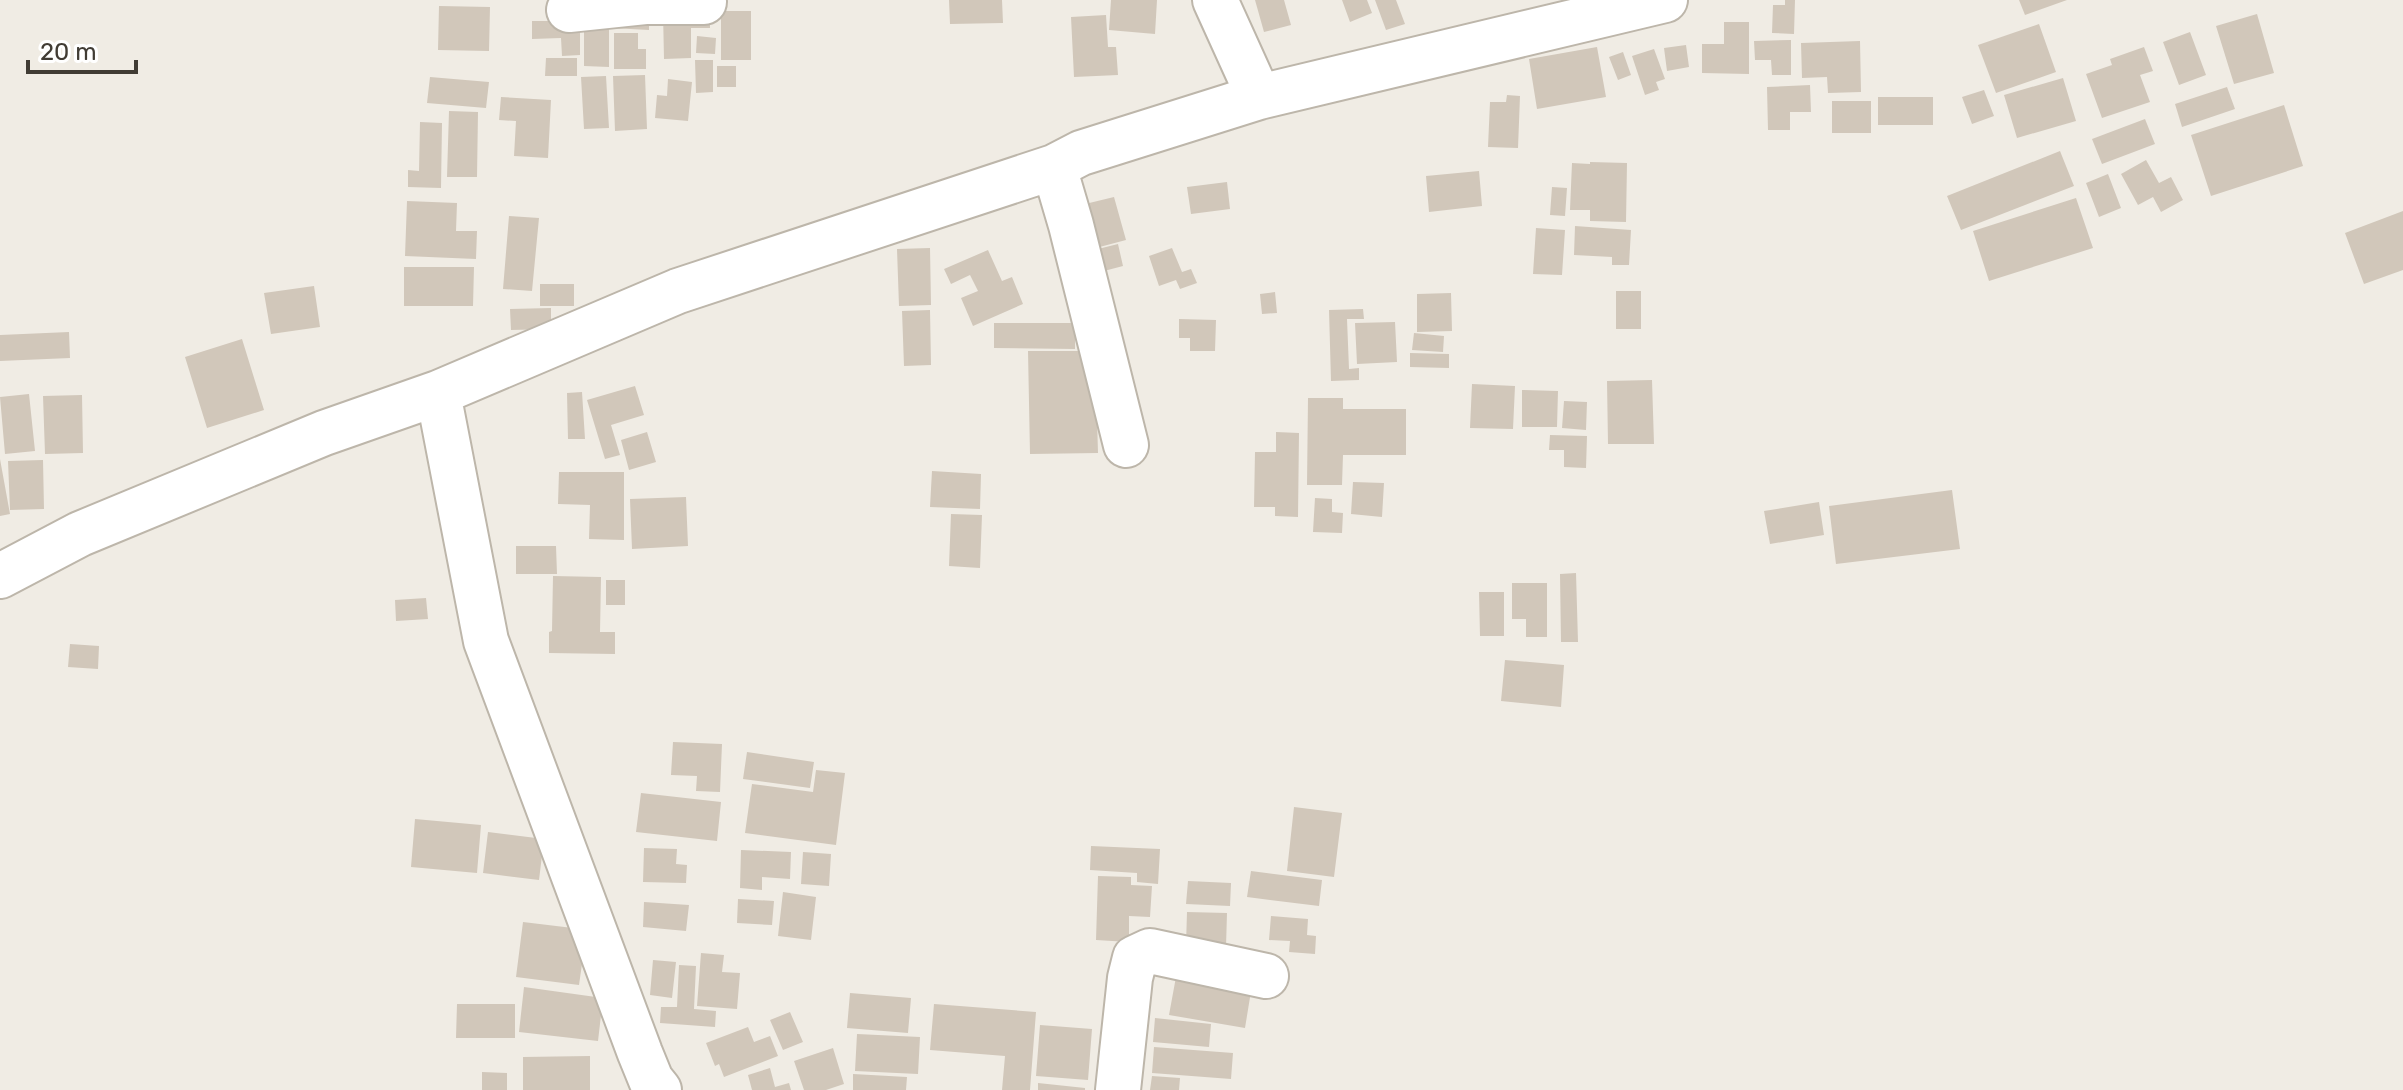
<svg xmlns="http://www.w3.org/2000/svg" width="2403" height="1090" viewBox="0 0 2403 1090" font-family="Rubik,sans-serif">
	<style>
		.building { fill: #d1c7ba }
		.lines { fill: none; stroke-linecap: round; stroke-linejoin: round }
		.minor-casing { stroke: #bdb6aa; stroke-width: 48 }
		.minor { stroke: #fff; stroke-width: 44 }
	</style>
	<rect width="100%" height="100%" fill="#f0ece4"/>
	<path class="building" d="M949,0H1002L1003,23L950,24Z
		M1111,0H1157L1155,34L1109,30Z
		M1255,0H1284L1291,25L1264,32Z
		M1342,0H1367L1372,13L1350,22Z
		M1375,0H1396L1405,24L1386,30Z
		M1785,0H1795L1794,34L1772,33L1773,5H1785Z
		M2019,0H2067L2025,15Z
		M439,6L490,7L489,51L438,50Z
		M721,11H751V60H721Z
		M663,12H710V28H691V58L664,59Z
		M612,14L649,16V30L611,28Z
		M2257,14L2274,73L2234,84L2216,26Z
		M1106,15L1108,47H1116L1118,75L1074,77L1071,17Z
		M532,21H580V55L562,56L561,38L532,39Z
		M584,21H609V67L584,66Z
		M1724,22H1749V74L1702,73V44H1724Z
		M2039,24L2056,72L1996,93L1978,45Z
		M2190,32L2206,75L2179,85L2163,42Z
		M614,33H638V49H646V69H614Z
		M697,36L716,38L715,54L696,53Z
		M1791,40V75H1772L1771,60H1755L1754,41Z
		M1860,41L1861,92L1828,93L1827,77L1802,78L1801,43Z
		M1686,45L1689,67L1667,71L1664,48Z
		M1597,47L1606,97L1537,109L1529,59Z
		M2144,47L2153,71L2140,75L2150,102L2102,118L2086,74L2112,65L2110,59Z
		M1654,49L1665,79L1656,82L1659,90L1645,95L1632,56Z
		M1623,52L1631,75L1618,80L1609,57Z
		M546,58H577V76H545Z
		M695,60H713V92L696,93Z
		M717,66H736V87H717Z
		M645,75L647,129L615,131L613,76Z
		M606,76L609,128L584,129L581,77Z
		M430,77L489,82L486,108L427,103Z
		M2063,78L2076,121L2017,138L2004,95Z
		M668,79L692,82L688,121L655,118L657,95L667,96Z
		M1810,85L1811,112H1790V130H1768L1767,87Z
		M2227,87L2235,109L2182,127L2175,104Z
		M1984,90L1994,116L1972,124L1962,97Z
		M1507,95L1520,96L1518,148L1488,147L1490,102H1506Z
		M501,97L551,100L548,158L514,156L516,121L499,120Z
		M1878,97H1933V125H1878Z
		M1832,101H1871V133H1832Z
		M2284,105L2303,166L2211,196L2191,135Z
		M449,111L478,112L477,177H447Z
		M2145,119L2155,144L2102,164L2092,139Z
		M420,122L442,123L441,188L408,187V170L419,171Z
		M2060,151L2074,186L1961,230L1947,196Z
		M2146,160L2159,183L2171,177L2183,200L2161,212L2153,197L2138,205L2121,174Z
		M1590,162L1627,163L1626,222L1590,221V210H1570L1572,163L1590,164Z
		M1479,171L1482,206L1429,212L1426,176Z
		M2108,174L2121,208L2099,217L2086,183Z
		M1227,182L1230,209L1191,214L1187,187Z
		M1552,187L1567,188L1565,216L1550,215Z
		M1114,197L1126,240L1092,249L1081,205Z
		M2076,198L2093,248L1989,281L1973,231Z
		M407,201L457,203L456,231H477L476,259L405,256Z
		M2403,211V270L2364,284L2345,233Z
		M509,216L539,218L532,291L503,289Z
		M1575,226L1631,230L1629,265H1612V257L1574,255Z
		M1536,228L1565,230L1562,275L1533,274Z
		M1118,244L1123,266L1104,271L1098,249Z
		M930,248L931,305L899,306L897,249Z
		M1172,248L1182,272L1191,269L1197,283L1180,289L1176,280L1159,286L1149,256Z
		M988,250L1002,281L1012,277L1023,304L973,326L961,298L978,291L970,275L951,284L944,269Z
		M404,267H474L473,306H404Z
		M540,284H574V306H540Z
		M314,286L320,327L271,334L264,293Z
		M1616,291H1641V329H1616Z
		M1275,292L1277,313L1262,314L1260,294Z
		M1451,293L1452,331L1417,332V294Z
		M551,308V329L511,330L510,309Z
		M1363,309L1364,319H1347L1349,369L1359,368V380L1331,381L1329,310Z
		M930,310L931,365L904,366L902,311Z
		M1179,319L1216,320L1215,351H1190V338H1179Z
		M1395,322L1397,362L1357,364L1355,323Z
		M994,323H1075V349L994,348Z
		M69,332L70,358L0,361V335Z
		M1414,333L1444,336L1443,352L1412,350Z
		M242,339L264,410L207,428L185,357Z
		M1028,351H1095L1098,453L1030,454Z
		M1410,353L1449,354V368L1410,367Z
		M1652,380L1654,444H1608L1607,381Z
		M1472,384L1515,386L1513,429L1470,428Z
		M635,386L644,415L611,425L620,455L605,459L587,400Z
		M1522,390L1558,391L1557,427H1522Z
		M582,392L585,439H568L567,393Z
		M29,394L35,451L5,454L0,397Z
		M82,395L83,453L45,454L43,396Z
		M1308,398H1343V409H1406V455H1343L1342,485H1307Z
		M1564,401L1587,402L1586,430L1562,428Z
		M647,432L656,462L629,470L621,440Z
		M1276,432L1299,433L1298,517L1275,516V507H1254L1255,452H1276Z
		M1550,435L1587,436L1586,468L1564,467V450H1549Z
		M0,459L10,514L0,516Z
		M43,460L44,509L10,510L8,461Z
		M932,471L981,474L980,509L930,507Z
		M559,472H624V540L589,539L590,505L558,504Z
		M1353,482L1384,483L1382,517L1351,514Z
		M1952,490L1960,549L1836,564L1829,506Z
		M686,497L688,546L632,549L630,499Z
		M1315,498L1332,499V512L1343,513L1342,533L1313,532Z
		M1819,502L1824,535L1770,544L1764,511Z
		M951,514L982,515L980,568L949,566Z
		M516,546H556L557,574H516Z
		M1576,573L1578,642H1561L1560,574Z
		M553,576L601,577L600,632H615V654L549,653V632L552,631Z
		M606,580H625V605H606Z
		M1512,583H1547V637H1526V619H1512Z
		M1479,592H1504V636H1480Z
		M426,598L428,619L396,621L395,600Z
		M70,644L99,646L98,669L68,667Z
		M1505,660L1564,665L1561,707L1501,701Z
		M673,742L722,744L720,792L696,791L697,776L671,775Z
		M747,752L814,762L810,788L743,779Z
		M816,770L845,773L836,845L745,833L752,784L813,792Z
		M641,793L721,802L717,841L636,832Z
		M1294,807L1342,813L1334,877L1287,871Z
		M415,819L481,825L477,873L411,867Z
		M488,832L544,839L539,880L483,873Z
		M1091,846L1160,849L1158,884L1137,882V873L1090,870Z
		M644,848L677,849L676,864L687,865L686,883L643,882Z
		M741,850L791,852L790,879L762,877V890L740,888Z
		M803,852L831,854L829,886L801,884Z
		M1251,871L1322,880L1319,906L1247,897Z
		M1098,876L1131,877V885L1152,886L1150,917L1129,916V942L1096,940Z
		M1188,881L1231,883L1230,906L1186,904Z
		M783,892L816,897L811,940L778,936Z
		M738,899L774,901L772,925L737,923Z
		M644,902L689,905L686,931L643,927Z
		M1187,912L1227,913L1226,947L1186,945Z
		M1271,916L1308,919L1307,935L1316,936L1315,954L1289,952L1290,941L1269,940Z
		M523,922L581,929L584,950L579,985L516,977Z
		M701,953L724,955L722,972L740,973L737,1009L697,1006Z
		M653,960L676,962L672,998L650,995Z
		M679,965L696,966L694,1009L716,1011L715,1027L660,1023L661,1007H677Z
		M1178,966L1253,979L1245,1028L1169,1015Z
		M524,987L603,998L598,1041L519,1032Z
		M850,993L911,998L908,1033L847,1028Z
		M457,1004H515V1038H456Z
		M934,1004L1036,1012L1030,1090H1002L1005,1056L930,1050Z
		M790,1012L803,1042L783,1050L770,1020Z
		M1155,1018L1211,1024L1209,1047L1153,1042Z
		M1040,1025L1092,1029L1088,1080L1036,1076Z
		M748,1027L754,1042L770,1036L778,1056L724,1077L719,1064L715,1066L706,1043Z
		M857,1034L920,1037L918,1074L855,1071Z
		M1154,1047L1233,1053L1231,1079L1152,1073Z
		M833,1048L844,1084L826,1090H804L794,1061Z
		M590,1056V1090H523V1057Z
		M770,1068L775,1087L789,1083L791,1090H752L748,1075Z
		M482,1072L507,1073V1090H482Z
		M853,1074L907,1077L906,1090H853Z
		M1152,1076L1180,1078L1179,1090H1150Z
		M1038,1083L1085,1088V1090H1038Z"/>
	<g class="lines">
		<defs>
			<path id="minor" d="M1215,0L1259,97
				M569,10L645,2H704L703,0
				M1054,167L1071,225L1126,445
				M438,393L486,641L640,1053L651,1080L659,1090
				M0,576L80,534L324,433L438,393L678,291L1054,167L1081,153L1259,97L1665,0
				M1118,1090L1130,978L1135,958L1150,951L1266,976"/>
		</defs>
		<use href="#minor" class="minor-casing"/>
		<use href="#minor" class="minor"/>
	</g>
	<path d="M28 60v12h108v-12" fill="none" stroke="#413c34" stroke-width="4"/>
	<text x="40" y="60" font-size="24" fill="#413c34" stroke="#ffffff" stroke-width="6" paint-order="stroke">20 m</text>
</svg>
